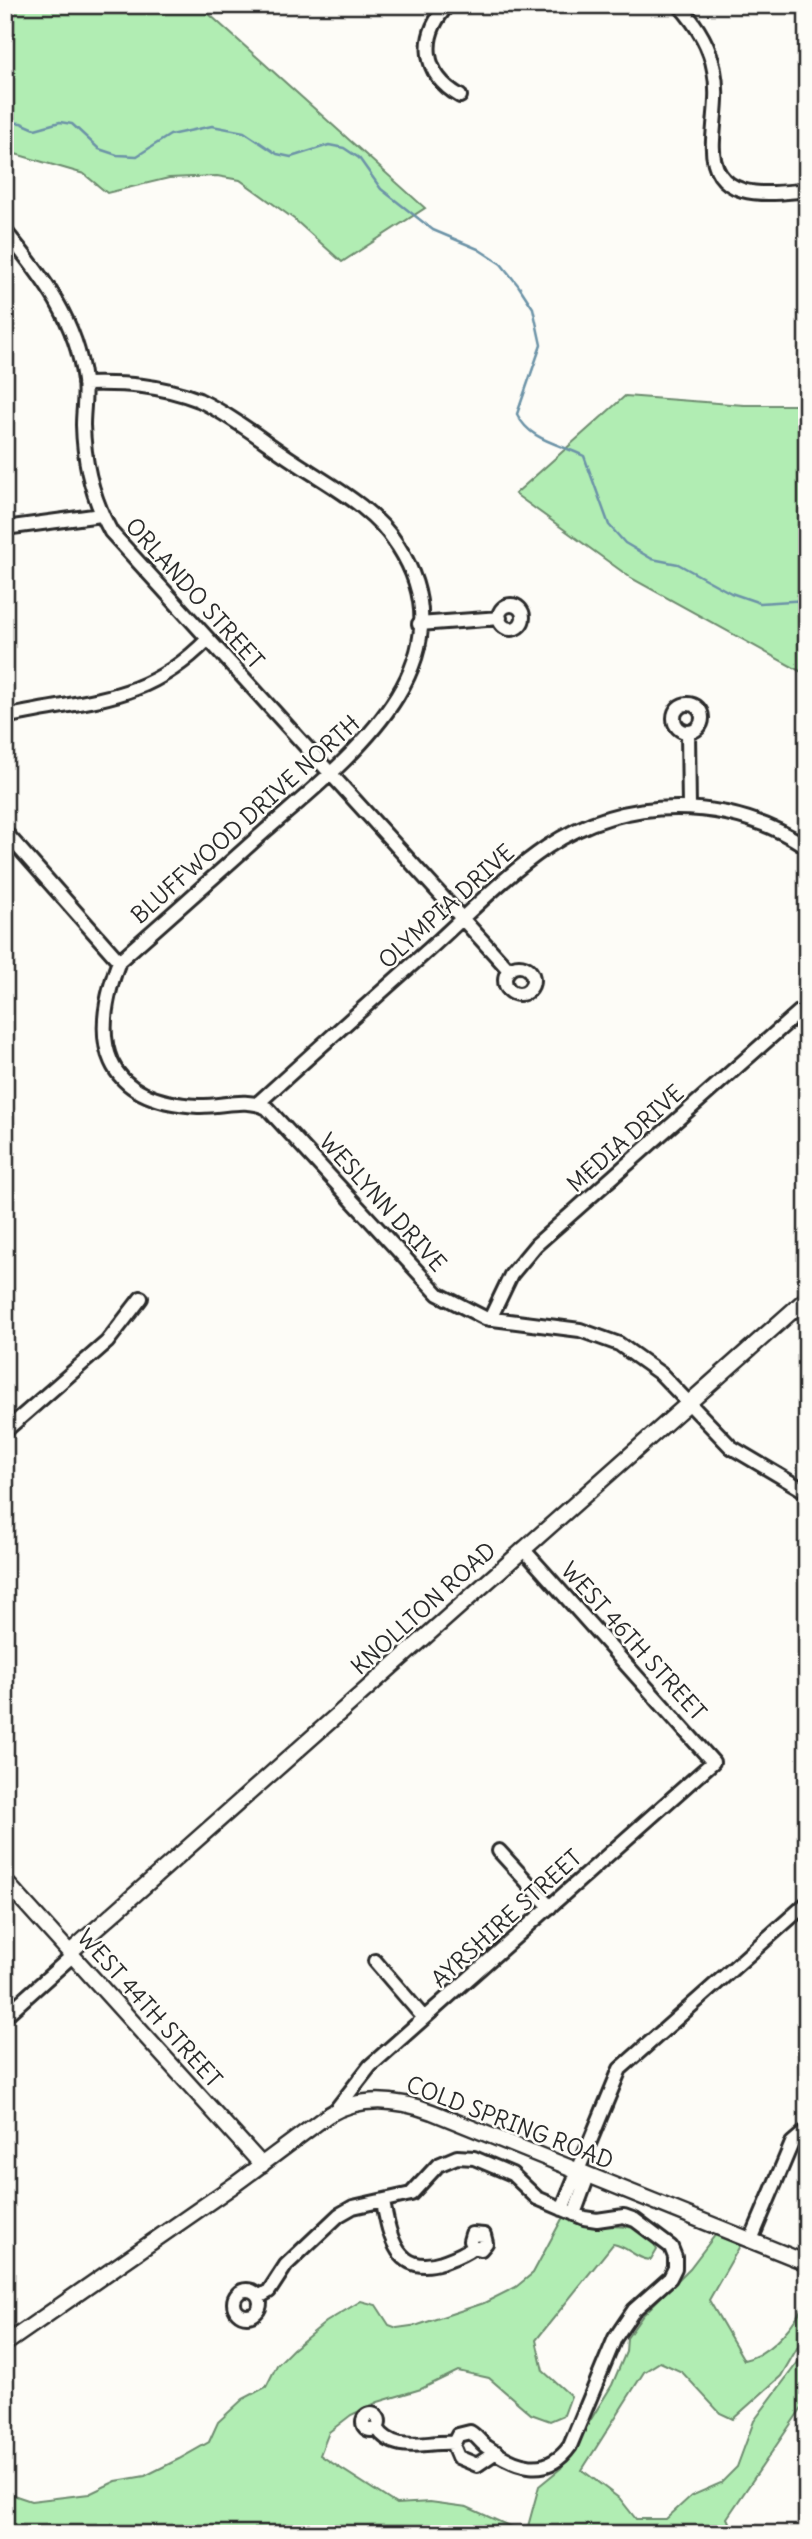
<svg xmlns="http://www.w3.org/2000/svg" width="812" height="2539" viewBox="0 0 812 2539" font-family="Delius,sans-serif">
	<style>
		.green { fill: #b1edb3; stroke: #6e8c6f; stroke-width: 2 }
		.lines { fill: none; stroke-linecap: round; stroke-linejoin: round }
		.stream { stroke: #6c93a7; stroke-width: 2.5 }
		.minor-casing { stroke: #2b2b2b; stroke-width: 18 }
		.tertiary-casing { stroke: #2b2b2b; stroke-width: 19 }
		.minor { stroke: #fdfcf7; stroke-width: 12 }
		.tertiary { stroke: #fdfcf7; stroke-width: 14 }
		.labels { text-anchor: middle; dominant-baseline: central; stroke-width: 5; stroke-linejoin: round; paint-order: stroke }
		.street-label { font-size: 23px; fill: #2b2b2b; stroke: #fdfcf7 }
	</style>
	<rect width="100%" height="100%" fill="#fdfcf7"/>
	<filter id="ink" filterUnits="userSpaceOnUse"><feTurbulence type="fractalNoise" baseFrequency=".0143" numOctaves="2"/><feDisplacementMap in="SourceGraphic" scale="14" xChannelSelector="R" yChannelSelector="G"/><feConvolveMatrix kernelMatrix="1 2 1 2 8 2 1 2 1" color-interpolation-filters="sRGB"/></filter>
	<g filter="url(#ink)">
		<path class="green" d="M5,5H199L425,208L342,262L294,219L240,180L217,176L169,178L107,193L84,174L5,151Z
			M625,396L744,405H803L807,401V675L631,578L515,494Z
			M563,2217C575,2220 589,2226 601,2226C625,2227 647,2222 657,2250L651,2260C635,2259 629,2247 613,2244L536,2340L543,2371L571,2396L564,2415L550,2421L531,2414L489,2378L458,2371L421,2389L378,2402L351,2415L329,2432L320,2455L396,2504L430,2502L467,2507L509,2526L527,2530L539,2486L561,2468L612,2385L626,2352L627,2338L643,2315L690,2268L716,2234L741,2244L709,2300L744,2360C771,2354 798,2322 807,2296V2331L781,2376L733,2419L720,2413L682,2372L660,2362L644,2372L582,2470L620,2499L636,2519H666L691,2496L721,2483L737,2467L754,2421L807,2350V2400L727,2518L732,2529L744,2534H5V2502L13,2495L31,2501L89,2494L116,2481L145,2476L179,2459L209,2442L218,2422L243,2399L266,2387L277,2365L293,2349L326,2322L361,2301L376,2305L389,2325L397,2328L418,2325L484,2303L516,2287L533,2273Z"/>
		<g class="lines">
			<path class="stream" d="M5,122L21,123L35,129L60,122L72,124L99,149L117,155L137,156L170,135L212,126L244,132L277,154L291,157L329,145L344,148L359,158L381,189L433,230L478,249L501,264L518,285L533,308L541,345L517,414C530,441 558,443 584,456L609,525L625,543L652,559L678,564L731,593L760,603L807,600"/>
			<defs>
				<path id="minor" d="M448,5C419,36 422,74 460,96
					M679,5C696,24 710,45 714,70C719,94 714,116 713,140C709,202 765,195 807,190
					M5,231C43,277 77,321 84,381C86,396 83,410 83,425C84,464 92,498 111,532L509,970
					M84,384C126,383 160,385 199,400C232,416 262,440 292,460C329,485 374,507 398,546C475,665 344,762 265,831C216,875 168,918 119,961
					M5,528L101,515
					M499 617a12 12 0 1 1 24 0a12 12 0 1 1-24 0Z
					M419,624L500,618
					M674 718a14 14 0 1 1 28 0a14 14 0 1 1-28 0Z
					M5,717C88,698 144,705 208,639
					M688,732L689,807
					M5,832L119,961C89,1041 102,1101 198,1106C222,1107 245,1097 267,1108L438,1294L485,1318L580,1330L619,1344L661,1374L731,1447L807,1492
					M505 980a14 14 0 1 1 28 0a14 14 0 1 1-28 0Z
					M257,1104C313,1053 370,1002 426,952C465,917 503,877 547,847C625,795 728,795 807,847
					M490,1319L511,1275L536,1245L807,1005
					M5,1431L107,1342L141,1298
					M499,1851L550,1907
					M375,1961L424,2018
					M5,2016L72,1956
					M335,2111L370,2066L713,1762L523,1549
					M383,2202C390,2238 397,2276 442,2262C453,2258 463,2255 473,2247L481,2249L486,2243L484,2235L472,2234L470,2241L473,2247
					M562,2209L620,2069L807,1903
					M574,2214L588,2176
					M751,2240L792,2143L807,2130
					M234 2303a13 13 0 1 1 26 0a13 13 0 1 1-26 0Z
					M259,2297L269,2291L286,2265L339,2215L353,2207L411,2194L438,2165L457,2157L474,2158L512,2174L537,2198L584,2218L597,2220L624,2216L635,2220L671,2247L675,2257V2268L670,2278L634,2310L615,2338L570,2446C547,2479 515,2467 487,2447C481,2443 477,2436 470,2432L458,2435L453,2445L458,2457L477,2465L496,2452
					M363 2422a8 8 0 1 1 16 0a8 8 0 1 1-16 0Z
					M377,2428C394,2455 426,2441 453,2443"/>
				<path id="tertiary" d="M5,1881L262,2165
					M69,1953L807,1298
					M5,2344L234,2185L328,2115C361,2095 397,2099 432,2112L807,2263"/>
			</defs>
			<use href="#minor" class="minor-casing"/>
			<use href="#tertiary" class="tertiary-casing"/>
			<use href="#minor" class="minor"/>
			<use href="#tertiary" class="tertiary"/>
		</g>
	</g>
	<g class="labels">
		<g class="street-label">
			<text transform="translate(195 593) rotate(48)">ORLANDO STREET</text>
			<text transform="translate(245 819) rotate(-42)">BLUFFWOOD DRIVE NORTH</text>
			<text transform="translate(446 906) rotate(-42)">OLYMPIA DRIVE</text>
			<text transform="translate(625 1138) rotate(-42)">MEDIA DRIVE</text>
			<text transform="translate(383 1202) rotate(48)">WESLYNN DRIVE</text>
			<text transform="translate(423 1608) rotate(-42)">KNOLLTON ROAD</text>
			<text transform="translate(634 1641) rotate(48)">WEST 46TH STREET</text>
			<text transform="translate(506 1918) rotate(-42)">AYRSHIRE STREET</text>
			<text transform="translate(150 2008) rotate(48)">WEST 44TH STREET</text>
			<text transform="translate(510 2122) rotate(21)">COLD SPRING ROAD</text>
		</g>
	</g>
	<rect width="812" height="2539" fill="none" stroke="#fdfcf7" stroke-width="28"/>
	<rect x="14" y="14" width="784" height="2511" fill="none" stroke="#2b2b2b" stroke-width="2.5" filter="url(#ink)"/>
</svg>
